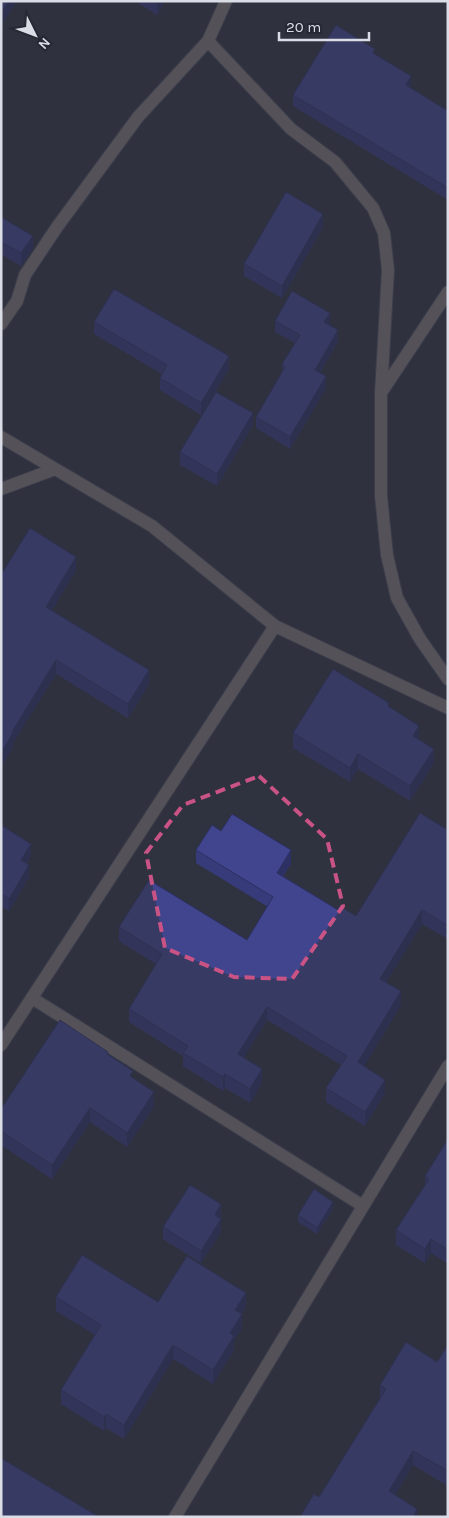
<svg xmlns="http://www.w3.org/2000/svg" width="449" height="1518" viewBox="0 0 449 1518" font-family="Karla,sans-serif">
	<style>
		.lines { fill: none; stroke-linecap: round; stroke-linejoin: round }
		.minor-casing { stroke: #4b4d5a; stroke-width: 14 }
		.minor { stroke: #817a76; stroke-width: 12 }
		.wall { fill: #373b79 }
		.shaded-wall { fill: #2d3063 }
		.building { fill: #40458d; stroke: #2d3063 }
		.marked { fill: none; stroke: #ca5385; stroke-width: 4; stroke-dasharray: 10 6; stroke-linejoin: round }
	</style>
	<rect width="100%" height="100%" fill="#2f323f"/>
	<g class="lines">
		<defs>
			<path id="minor" d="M208,41L291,129L335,162L373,208L384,233L388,270L381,393
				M448,292L381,393V496L387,555L397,598L420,639L448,679
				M1,324L17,301L25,275L57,227L138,117L208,41L226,1
				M1,437L152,526L275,626L448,708
				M1,489L55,469
				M32,998L363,1206
				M1,1045L275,626
				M175,1517L448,1066"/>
		</defs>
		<use href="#minor" class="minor-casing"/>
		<use href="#minor" class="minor"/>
	</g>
	<path class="wall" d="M135,1H165L157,15Z
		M375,55L411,88L448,111V200L293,106V95Z
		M1,217L33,248L21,266L1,254Z
		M323,227L282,298L244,276V264Z
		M275,321L329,325L338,341L320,373L326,388L290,449L256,428V417L282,373V364L295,343L275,332Z
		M94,322L229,369L201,415L160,390V378L162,374L94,334Z
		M253,425L217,486L180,465V452Z
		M76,570L52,610L149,684L128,718L56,674L13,743V747L1,767V575Z
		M389,707L419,740L434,763L410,801L358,769L350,782L293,748V733Z
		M1,825L31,856L27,863L29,877L9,911L1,906Z
		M448,830V939L422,924L386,982L401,1005L364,1066L385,1093L365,1126L326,1102V1088L341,1065L267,1020L244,1057L262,1083L250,1103L225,1088L223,1091L183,1066V1056L129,1022V1009L156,964L119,941V927L247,940L268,907L196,863V850L221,831L291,864L283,876L338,910L356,916Z
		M108,1055L133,1078L154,1106L127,1147L90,1122L52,1179L1,1145V1109Z
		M448,1139V1264L431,1253L425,1263L396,1245V1230L425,1186V1176Z
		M333,1208L317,1234L298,1222V1215Z
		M221,1216L220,1219L221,1232L201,1263L163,1239V1227Z
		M56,1297L158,1302L246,1307L242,1313V1328L234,1340V1350L213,1384L173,1359L124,1439L106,1428L104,1431L61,1404V1390L95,1335L56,1311Z
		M448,1345V1486L413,1465L395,1495L417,1517H300L319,1497L380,1398V1385L437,1362Z"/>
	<path class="shaded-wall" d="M9,1H17L1,26V13Z
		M158,1H165L157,15V3Z
		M411,76V88L406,97V85Z
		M323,214V227L282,298V286Z
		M33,236V248L21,266V253Z
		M330,313V325L324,322Z
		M338,330V341L315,381V370Z
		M229,356V369L201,415V403Z
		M326,376V388L290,449V437Z
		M253,413V425L217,486V474Z
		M76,557V570L46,620V607Z
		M56,660V674L13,743V747L1,767V753L12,732Z
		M149,670V684L128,718V704Z
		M419,726V740L413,736Z
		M434,749V763L410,801V786Z
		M358,754V769L350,782V768Z
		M31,844V856L21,872V860Z
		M291,850V864L277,886V873Z
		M29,865V877L9,911V899Z
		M422,910V924L380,992V979Z
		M401,991V1005L358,1076V1062Z
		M267,1007V1020L238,1067V1054Z
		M262,1069V1083L250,1103V1089Z
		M225,1074V1088L223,1091V1077Z
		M385,1080V1093L365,1126V1112Z
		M154,1092V1106L127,1147V1133Z
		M90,1108V1122L52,1179V1165Z
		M333,1202V1208L317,1234V1228Z
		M221,1204V1216L215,1227V1215Z
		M221,1219V1232L201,1263V1251Z
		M431,1239V1253L425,1263V1249Z
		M246,1293V1307L235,1324V1310Z
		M242,1314V1328L234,1340V1350L213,1384V1370L230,1333Z
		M173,1345V1359L124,1439V1425Z
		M106,1414V1428L104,1431V1417Z
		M413,1451V1465L389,1505V1491Z
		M417,1509V1517H413Z"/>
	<path class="building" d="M1,1H9L1,13Z
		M336,25L375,49L373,53L411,76L406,85L448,111V188L293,95Z
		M286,192L323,214L282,286L244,264Z
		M1,217L33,236L21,253L1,242Z
		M114,289L229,356L201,403L160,378L167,365L94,322Z
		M292,291L330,313L324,322L338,330L315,370L326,376L290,437L256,417L285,367L282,364L300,335L275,321Z
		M216,392L253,413L217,474L180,452Z
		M30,528L76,557L46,607L149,670L128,704L56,660L12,732L13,733L1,753V575Z
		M333,669L389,703L388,706L419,726L413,736L434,749L410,786L358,754L350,768L293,733Z
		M420,813L448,830V926L422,910L380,979L401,991L358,1062L385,1080L365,1112L326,1088L347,1056L267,1007L238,1054L262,1069L250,1089L225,1074L223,1077L183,1053L188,1046L129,1009L162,954L119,927L149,880L247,940L273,897L196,850L212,825L221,831L232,814L291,850L277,873L338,910L340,906L356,916Z
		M1,825L31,844L21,860L29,865L9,899L1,894Z
		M60,1020L108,1052L107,1054L133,1071L130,1076L154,1092L127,1133L90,1108L52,1165L1,1131V1109Z
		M448,1139V1250L431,1239L425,1249L396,1230L429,1179L425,1176Z
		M190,1185L221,1204L215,1215L221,1219L201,1251L163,1227Z
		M314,1189L333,1202L317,1228L298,1215Z
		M82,1255L158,1302L187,1256L246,1293L235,1310L242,1314L230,1333L234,1336L213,1370L173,1345L124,1425L106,1414L104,1417L61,1390L101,1325L56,1297Z
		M406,1342L437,1362L448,1345V1471L413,1451L389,1491L417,1509L413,1517H300L314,1494L319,1497L386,1389L380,1385Z
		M1,1458L99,1517H1Z"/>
	<path d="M0 0H449V1518H0ZM259,776L327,839L343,906L292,979L234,977L165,948L146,853L183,805Z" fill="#2f323f" fill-opacity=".55" fill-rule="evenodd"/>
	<path class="marked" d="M259,776L327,839L343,906L292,979L234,977L165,948L146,853L183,805Z"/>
	<rect width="449" height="1518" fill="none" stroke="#dbdde6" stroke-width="5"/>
	<g transform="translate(35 35) rotate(132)" stroke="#262835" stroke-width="4" paint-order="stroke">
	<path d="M0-4L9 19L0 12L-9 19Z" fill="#dbdde6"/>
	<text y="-8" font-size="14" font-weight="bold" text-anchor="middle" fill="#dbdde6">N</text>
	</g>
	<path d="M279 32v8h90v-8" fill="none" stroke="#dbdde6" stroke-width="2.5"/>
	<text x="286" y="32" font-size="15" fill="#dbdde6" stroke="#262835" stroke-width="4" paint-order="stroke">20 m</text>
</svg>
